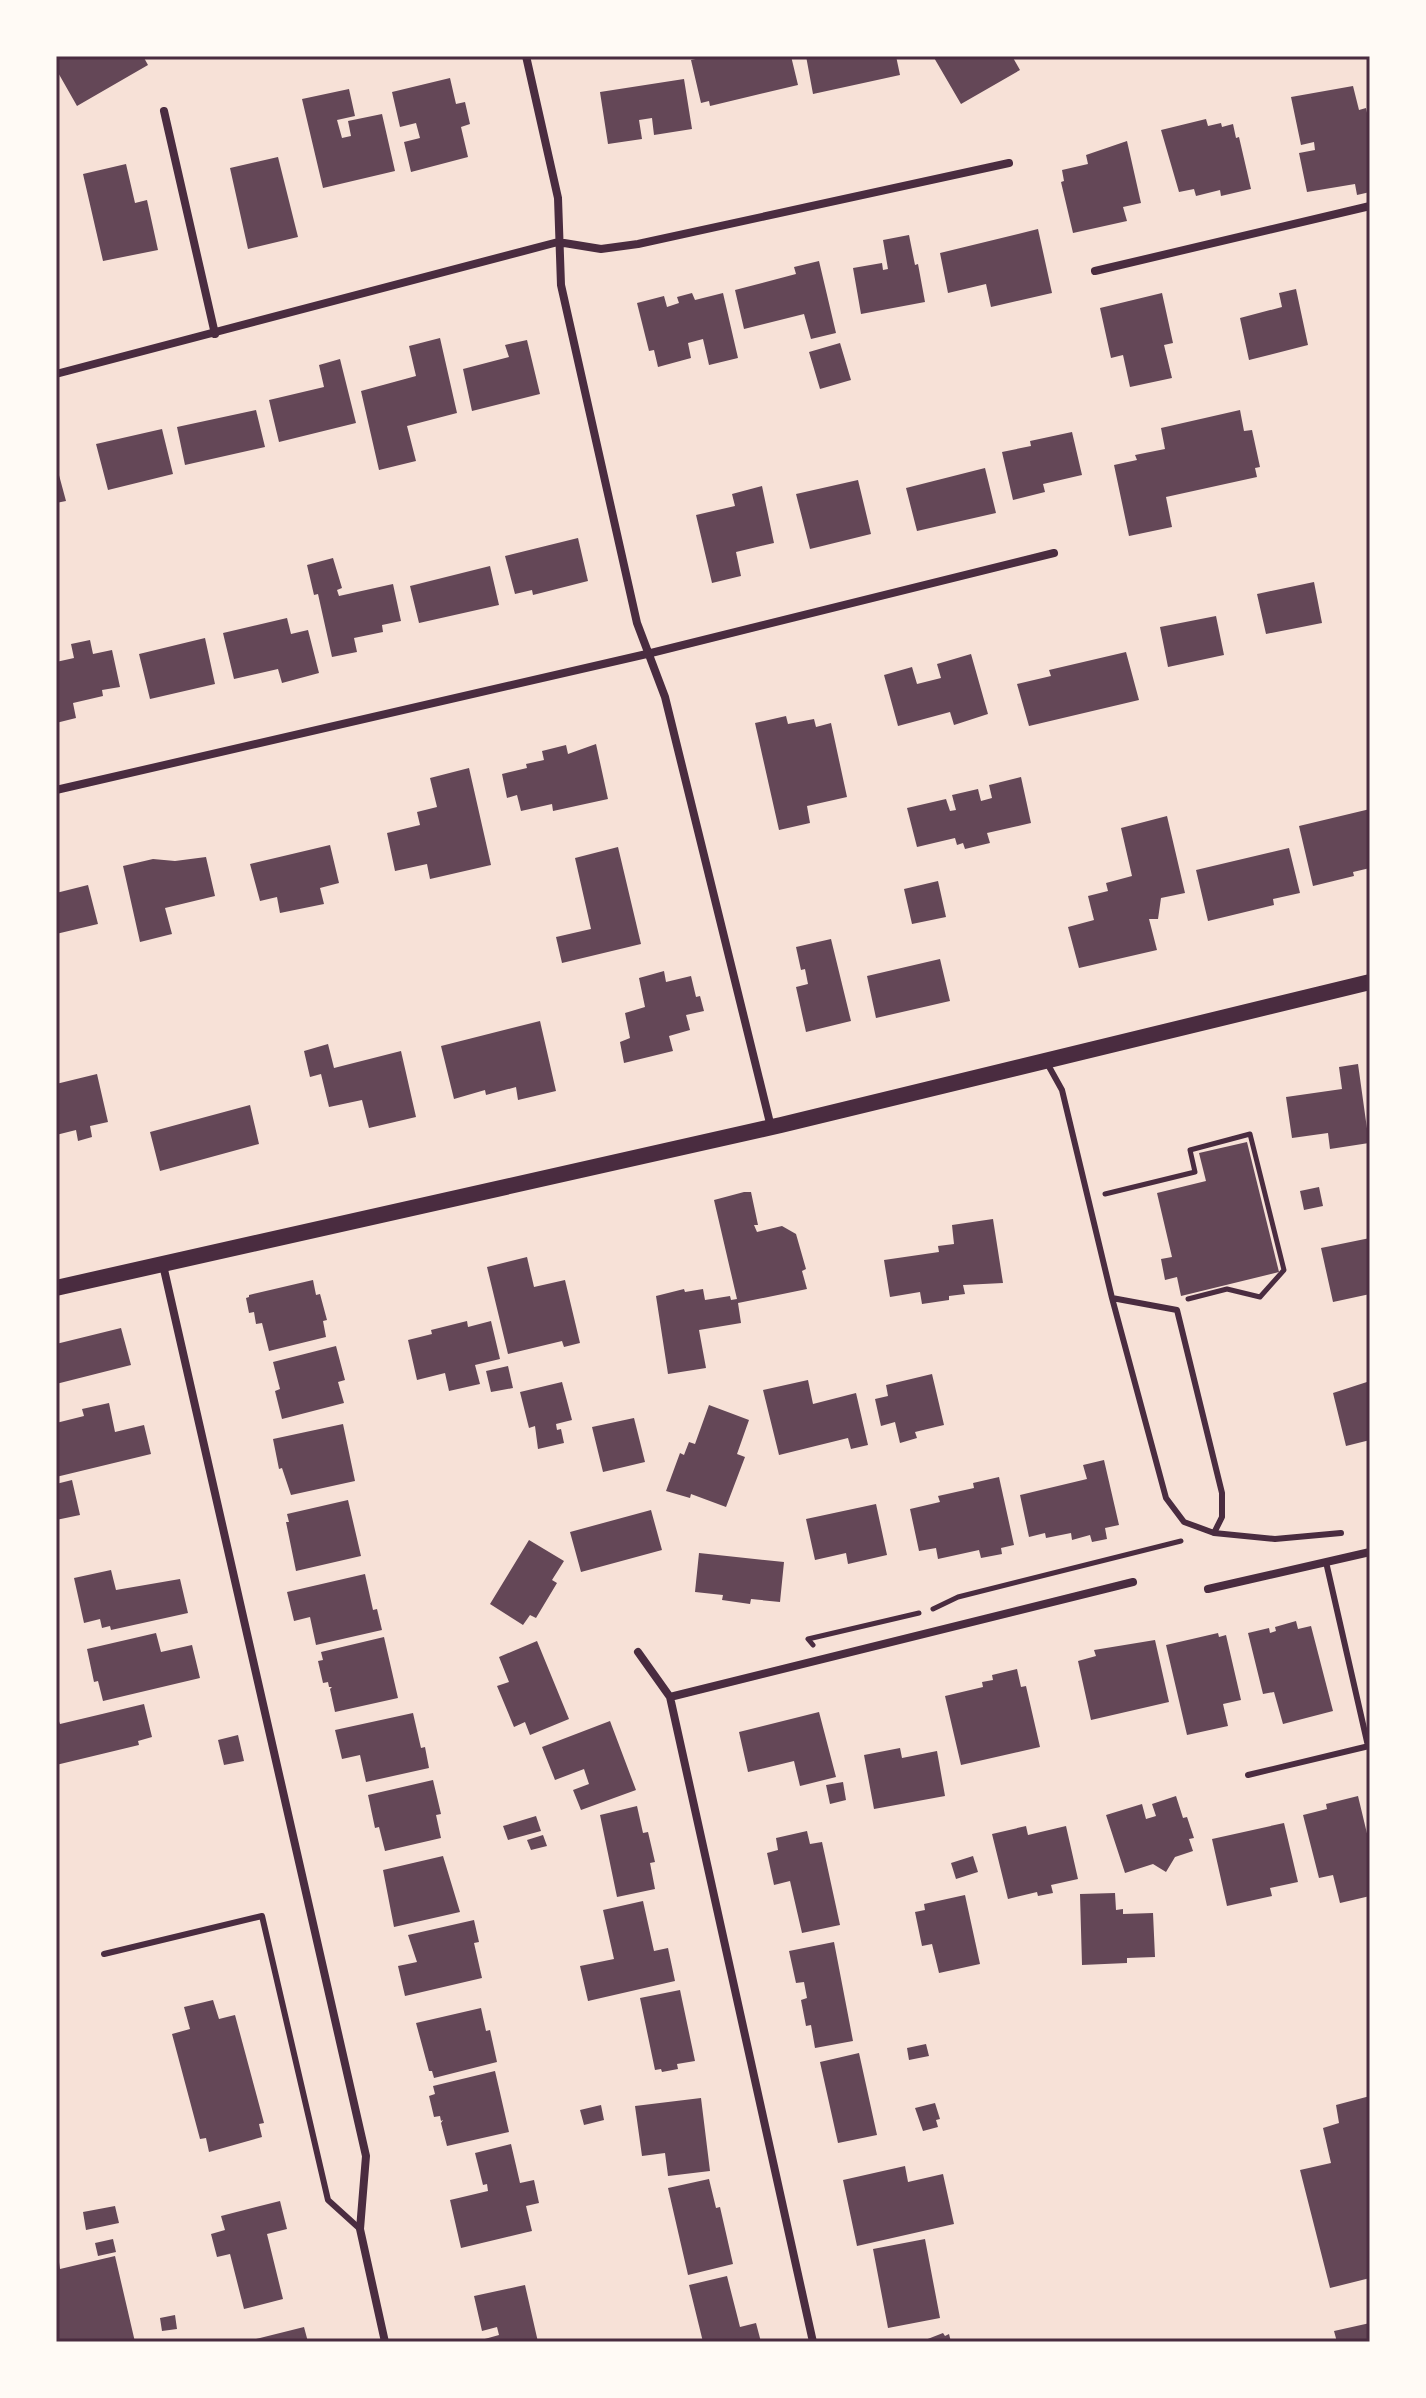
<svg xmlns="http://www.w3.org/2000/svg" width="1426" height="2398" viewBox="0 0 1426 2398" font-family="Rubik,sans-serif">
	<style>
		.building { fill: #644757 }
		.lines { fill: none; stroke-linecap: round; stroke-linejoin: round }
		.path { stroke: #4a2c40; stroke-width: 5 }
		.service { stroke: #4a2c40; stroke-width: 6 }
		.minor { stroke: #4a2c40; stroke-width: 8 }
		.secondary { stroke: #4a2c40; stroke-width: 16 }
		.neatline { fill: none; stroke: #4a2c40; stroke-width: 3 }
	</style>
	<rect width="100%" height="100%" fill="#f7e1d7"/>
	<path class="building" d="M60,56H143L148,65L77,106L56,69V58Z
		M700,56H734L735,58L791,56L798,85L710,106L709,101L701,103L691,60L700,58Z
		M806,56H896L900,75L813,94Z
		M933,56H1012L1020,70L961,104Z
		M450,78L456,104L465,102L470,124L461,127L468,157L411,172L404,142L420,138L416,123L400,127L392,92Z
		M684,79L692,129L654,135L652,118L639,120L642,139L608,144L600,92Z
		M1353,86L1359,110L1366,108L1370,127V192L1357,195L1355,184L1307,192L1299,153L1315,150L1314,142L1301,145L1291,97Z
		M349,89L355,116L337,120L342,138L351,136L348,121L382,114L395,171L323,188L302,99Z
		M1206,119L1208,126L1221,123L1222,127L1233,124L1236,138L1239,137L1251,189L1221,196L1220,190L1196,196L1194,189L1179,192L1161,130Z
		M1127,141L1141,203L1123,207L1127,221L1073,233L1061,182L1064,181L1062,170L1088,164L1086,155Z
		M278,157L298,237L248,249L230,168Z
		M126,164L135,203L147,200L158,250L103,261L83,174Z
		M1038,229L1052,293L991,307L986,284L948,293L940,253Z
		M909,235L915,265L918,264L925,302L861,314L853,268L882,263L883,270L888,269L883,240Z
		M819,261L836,333L811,339L804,314L744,329L735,290L796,274L794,267Z
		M1296,289L1308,345L1249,360L1240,318L1282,307L1279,293Z
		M692,293L695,300L723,293L738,358L709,365L703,339L688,343L691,358L658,367L654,350L649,351L637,303L664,296L667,307L679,303L677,297Z
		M1162,293L1173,343L1164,345L1172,378L1130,387L1123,355L1111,358L1100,308Z
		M440,338L457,413L407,426L416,461L379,470L361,391L416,376L409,346Z
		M527,340L540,394L472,411L463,369L509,357L505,345Z
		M840,343L851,380L820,389L809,352Z
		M340,359L356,423L279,442L269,400L324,387L319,365Z
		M256,410L265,447L185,465L177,427Z
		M1240,410L1244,431L1252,430L1260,467L1255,468L1257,477L1166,497L1172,527L1129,536L1114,465L1137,460L1135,455L1165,449L1161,428Z
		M162,429L173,474L108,490L96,444Z
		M1072,432L1082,475L1043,484L1045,492L1013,500L1002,452L1031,446L1030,441Z
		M56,464L66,501L56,503Z
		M985,468L996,513L917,531L906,488Z
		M858,480L871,534L810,549L796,494Z
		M762,486L774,543L736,552L741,576L712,583L696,515L735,506L732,494Z
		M578,538L588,581L533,595L532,590L515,594L505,556Z
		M333,558L342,588L337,590L339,596L393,584L401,621L382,625L383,632L354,638L357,652L332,657L318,594L314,595L307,565Z
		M490,566L499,605L419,623L410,586Z
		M1314,582L1322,623L1266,634L1257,594Z
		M1216,616L1224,655L1168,667L1160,627Z
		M287,618L291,634L308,630L319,673L282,683L278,669L234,679L223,633Z
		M205,638L215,684L150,699L139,654Z
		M90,640L93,654L112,650L120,687L102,690L103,696L73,703L76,718L56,723V662L74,658L71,644Z
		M1126,652L1139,700L1029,726L1017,684L1051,676L1049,670Z
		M971,654L988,714L954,725L950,712L898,726L884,675L912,667L917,684L941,678L937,664Z
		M786,716L788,724L814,719L816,727L831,723L847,797L807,806L810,823L779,830L755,723Z
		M596,744L608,799L553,811L552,804L521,811L517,795L507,798L502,774L527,768L526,764L544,760L542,751L566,745L568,754Z
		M469,768L491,865L430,879L427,864L395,871L387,833L420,825L417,812L437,807L430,778Z
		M1021,777L1031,823L987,833L990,843L965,849L963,843L957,845L955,838L917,847L907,808L946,799L950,811L956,810L952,795L978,789L981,801L992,798L989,785Z
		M1370,809V868L1353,872L1354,876L1313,886L1299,826Z
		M1167,816L1185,893L1161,898L1158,919H1149L1157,950L1079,968L1068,927L1094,920L1088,896L1108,891L1106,883L1132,876L1121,828Z
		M330,845L339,883L320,888L324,904L280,913L277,897L260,901L250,864Z
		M618,847L641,944L562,963L556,937L591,929L575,858Z
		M1289,848L1300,893L1273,899L1274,905L1208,921L1196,870Z
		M206,857L215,896L165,908L172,934L140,942L123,866L153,859L175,861Z
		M938,881L946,917L912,924L904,889Z
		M88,885L98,924L56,934V893Z
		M831,939L851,1021L806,1032L796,987L808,984L805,969L801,970L796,947Z
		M940,959L950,1001L876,1018L867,976Z
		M664,971L666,982L691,976L696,997L700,996L704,1011L686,1015L690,1030L669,1036L673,1051L624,1063L620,1042L630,1038L625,1013L645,1007L639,978Z
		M540,1021L556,1091L518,1100L516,1087L486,1095L485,1090L454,1099L441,1046Z
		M328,1044L334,1068L401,1051L416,1117L369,1128L362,1100L329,1107L321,1074L310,1077L304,1051Z
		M1358,1064L1369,1143L1330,1149L1328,1133L1292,1138L1286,1097L1342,1089L1339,1067Z
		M97,1074L108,1122L90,1126L92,1137L78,1141L76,1130L56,1135V1084Z
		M250,1105L259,1144L160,1171L150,1132Z
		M1247,1142L1279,1272L1181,1296L1177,1277L1165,1280L1161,1259L1172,1257L1157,1193L1206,1181L1199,1153Z
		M1319,1187L1323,1206L1304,1210L1300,1191Z
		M744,1192H751L758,1225H754L757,1232L782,1226L796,1234L806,1269L802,1271L807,1289L738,1303L741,1323L699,1330L706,1368L668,1374L656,1296L684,1289L685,1292L703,1289L705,1300L730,1296L731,1300L737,1299L714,1200Z
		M993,1219L1003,1283L963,1285L965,1294L949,1296V1300L922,1304L920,1292L890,1297L884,1260L939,1252L938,1246L954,1244L952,1225Z
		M1370,1238V1294L1333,1302L1321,1248Z
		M527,1257L534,1287L565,1280L580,1343L564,1347L562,1341L508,1354L487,1267Z
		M313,1280L316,1295L320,1294L327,1320L323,1321L326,1337L269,1351L262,1323L256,1324L254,1312L249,1313L246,1298L249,1297V1295Z
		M467,1321L468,1327L491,1321L500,1359L475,1365L480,1384L449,1391L445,1373L417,1380L408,1340L432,1334L431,1330Z
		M121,1328L131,1365L56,1384V1344Z
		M336,1346L345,1380L338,1382L344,1403L282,1419L275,1391L280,1389L273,1362Z
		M508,1366L513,1388L491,1392L486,1371Z
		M932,1374L944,1425L915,1432L917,1438L900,1443L895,1422L881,1426L875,1399L888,1396L886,1385Z
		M808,1380L813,1404L856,1393L868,1445L851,1449L848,1438L779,1455L763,1390Z
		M1370,1381V1440L1346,1446L1333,1393Z
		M562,1382L572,1420L556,1424L557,1430L561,1429L564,1443L538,1449L535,1426L529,1428L520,1392Z
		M109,1403L115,1432L144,1425L151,1454L56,1477V1423L84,1416L82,1409Z
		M709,1405L749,1420L737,1454L745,1457L726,1507L691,1494L690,1498L666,1491L680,1453L684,1455L689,1442L695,1444Z
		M634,1418L645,1462L603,1472L592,1427Z
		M343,1424L355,1481L291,1495L282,1468L279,1469L273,1439Z
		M1104,1460L1119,1525L1105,1528L1107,1539L1092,1542L1090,1535L1072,1540L1071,1533L1046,1538L1045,1533L1029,1537L1020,1495L1087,1479L1083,1465Z
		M999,1477L1014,1545L1001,1548L1002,1554L981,1558L979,1550L938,1559L936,1548L919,1551L910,1509L940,1502L938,1496L974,1488L973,1483Z
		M72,1480L80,1515L56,1520V1484Z
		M348,1500L361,1556L296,1571L286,1522H289L287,1514Z
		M876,1504L887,1555L848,1564L846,1553L815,1560L806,1519Z
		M651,1510L662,1550L581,1572L570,1532Z
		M529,1540L564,1561L552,1580L557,1583L536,1618L530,1615L523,1625L490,1604Z
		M699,1553L784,1562L780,1602L751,1599L750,1604L722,1600L723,1595L695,1592Z
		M111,1570L116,1590L180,1579L188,1613L111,1630L110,1626L102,1628L100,1619L84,1623L74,1578Z
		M365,1574L373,1610L377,1609L382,1630L316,1645L310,1617L294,1621L287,1592Z
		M1296,1621L1298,1629L1311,1626L1333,1711L1283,1724L1274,1692L1263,1694L1248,1633L1269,1628L1270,1633L1276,1631L1275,1627Z
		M156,1633L161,1652L192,1645L200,1678L103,1701L98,1681L94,1682L87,1649Z
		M1218,1633L1219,1637L1226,1635L1241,1700L1223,1704L1228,1726L1187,1735L1166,1645Z
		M384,1637L398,1698L335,1712L330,1689L332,1687H329L328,1682L323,1683L318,1661L323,1660L321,1652Z
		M1155,1640L1169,1702L1091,1720L1078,1661L1096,1656L1094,1650Z
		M537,1641L569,1719L530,1735L525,1722L514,1727L497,1686L509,1682L499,1657Z
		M1017,1669L1021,1687L1026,1686L1040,1747L961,1765L945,1696L983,1687L982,1682L993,1680L992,1675Z
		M144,1704L152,1737L138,1741L139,1745L56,1765V1713L60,1724Z
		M819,1712L836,1777L800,1786L794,1761L748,1772L739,1732Z
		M413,1713L421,1748L425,1747L429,1768L366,1782L360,1755L342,1759L335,1730Z
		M610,1721L636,1790L581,1810L573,1790L589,1784L584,1769L555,1780L542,1747Z
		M238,1735L244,1761L224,1765L218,1740Z
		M900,1748L902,1758L937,1751L945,1796L874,1809L864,1755Z
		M433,1780L441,1814L436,1815L441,1838L385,1851L379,1827L375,1828L368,1795Z
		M843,1782L846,1800L830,1804L826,1785Z
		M1176,1796L1183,1818L1187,1817L1194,1838L1189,1839L1193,1851L1175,1857L1166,1872L1153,1864L1125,1873L1106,1815L1142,1804L1146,1819L1156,1816L1152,1804Z
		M1358,1796L1370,1846V1896L1340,1903L1333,1875L1319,1878L1303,1815L1327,1809L1326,1804Z
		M637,1806L643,1833L648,1832L655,1862L650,1863L655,1889L617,1897L600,1815Z
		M536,1816L541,1831L508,1840L503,1826Z
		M1284,1823L1298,1882L1270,1888L1272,1896L1227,1906L1212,1839Z
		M1026,1826L1028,1835L1066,1826L1078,1879L1051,1885L1053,1893L1038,1896L1037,1892L1008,1899L992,1834Z
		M807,1831L810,1844L822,1842L840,1925L802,1933L790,1881L774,1885L767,1853L778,1850L776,1838Z
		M543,1835L547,1846L531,1850L527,1840Z
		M443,1856L460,1912L394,1927L383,1870Z
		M973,1856L978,1872L956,1879L951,1863Z
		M1115,1893L1116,1910L1123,1909V1914L1153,1913L1155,1957L1127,1958V1963L1082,1965L1080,1894Z
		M965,1895L980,1964L939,1973L932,1944L922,1946L915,1912L925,1910L924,1904Z
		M643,1901L654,1951L668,1948L675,1981L588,2001L580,1966L614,1959L603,1910Z
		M474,1920L479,1942L474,1943L482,1978L405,1996L398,1966L417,1962L408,1935Z
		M834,1942L853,2041L815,2048L811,2025L806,2026L801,2000L807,1998L804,1982L796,1983L789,1951Z
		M680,1990L695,2061L677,2064L678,2069L662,2072L661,2069L655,2070L640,1998Z
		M213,2000L219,2019L235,2015L264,2123L259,2124L262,2137L209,2152L206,2138L200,2139L172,2034L190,2029L184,2007Z
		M481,2008L486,2031L490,2030L497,2062L434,2078L432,2071H429L416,2023Z
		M926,2044L929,2056L909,2060L907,2048Z
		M859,2053L877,2135L838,2143L820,2062Z
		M495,2071L509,2132L447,2146L441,2123L443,2120L441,2121L440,2116L434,2117L429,2096L435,2094L433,2086Z
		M1370,2096V2278L1330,2288L1300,2170L1331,2163L1323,2128L1339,2123L1336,2105Z
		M701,2098L710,2171L668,2176L665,2153L642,2156L635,2106Z
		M935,2103L940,2119L936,2120L938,2127L923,2131L915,2108Z
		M601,2105L604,2120L584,2125L580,2110Z
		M511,2144L520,2183L534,2180L539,2203L526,2206L532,2231L461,2248L450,2200L488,2191L487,2184L483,2185L475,2153Z
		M905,2166L908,2182L943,2174L954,2224L857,2246L843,2180Z
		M709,2179L716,2208L720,2207L733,2264L688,2275L668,2188Z
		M280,2201L287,2229L267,2234L283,2299L244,2309L230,2254L217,2257L211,2234L225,2230L221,2216Z
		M115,2206L119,2223L86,2230L83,2212Z
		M113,2239L116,2252L98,2256L95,2243Z
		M925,2239L940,2318L888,2328L873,2249Z
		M115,2256L135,2342H56V2263L59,2262L60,2269Z
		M727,2276L740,2327L756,2323L761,2342H703L689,2285Z
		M525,2285L538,2342H474L499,2335L497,2327L482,2331L474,2296Z
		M175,2315L177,2329L162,2331L160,2318Z
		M1370,2323V2342H1337L1334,2331Z
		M304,2327L308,2342H248V2341Z
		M943,2333L945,2336L949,2334L951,2342H920Z"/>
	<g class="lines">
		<path class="path" d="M1105,1194L1195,1172L1190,1150L1250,1134L1284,1270L1260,1297L1227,1289L1188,1299
			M933,1609L958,1597L1181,1541
			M813,1645L808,1639L919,1613"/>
		<path class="service" d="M1047,1063L1062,1090L1112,1298L1166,1498L1184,1522L1214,1533L1222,1517V1493L1177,1310L1112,1298
			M1214,1533L1275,1539L1341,1533
			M1326,1562L1368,1746
			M1248,1775L1369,1746
			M104,1954L262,1916L328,2200L360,2229"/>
		<path class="minor" d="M526,56L558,198L561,285L637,623L665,697L771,1127
			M164,111L215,334
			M1095,271L1370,206
			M56,374L558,242L601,249L638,244L1009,163
			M56,790L651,653L1054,553
			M163,1265L366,2156L360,2229L385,2342
			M1208,1589L1370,1552
			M638,1652L670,1697L813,2342
			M670,1697L1133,1582"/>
		<path class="secondary" d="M56,1288L781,1125L1370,982"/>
	</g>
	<rect width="1426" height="2398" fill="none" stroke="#fffaf5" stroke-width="116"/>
	<rect x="58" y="58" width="1310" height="2282" class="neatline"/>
</svg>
